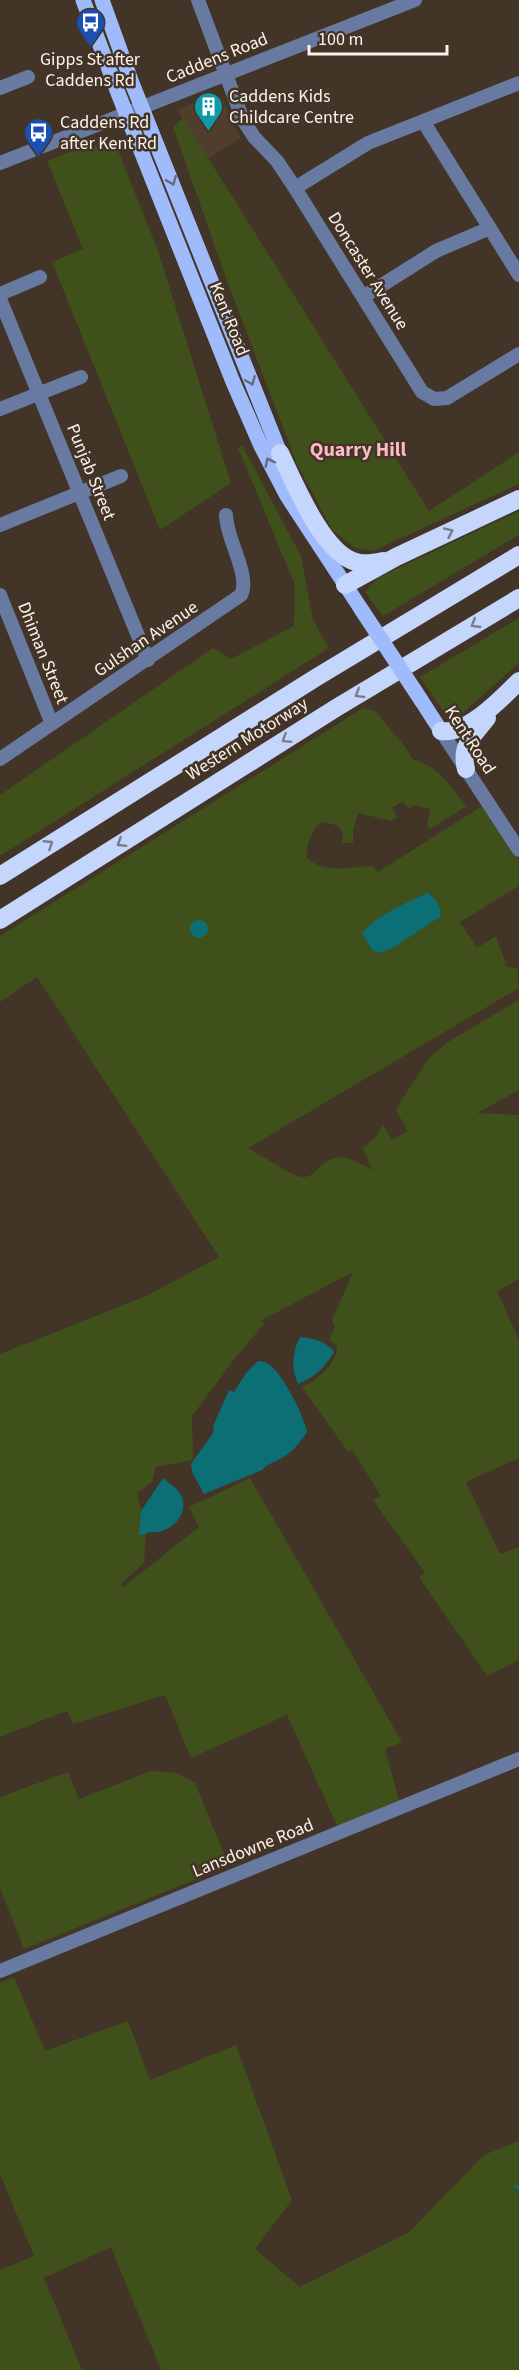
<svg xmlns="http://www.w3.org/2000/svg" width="519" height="2370" viewBox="0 0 519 2370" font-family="'Source Sans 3',sans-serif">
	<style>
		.built { fill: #513d2b }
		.green { fill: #3f501b }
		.water { fill: #0b6f75 }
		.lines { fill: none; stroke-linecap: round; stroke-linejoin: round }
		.stream { stroke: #0b6f75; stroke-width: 3 }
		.minor { stroke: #687aa1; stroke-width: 14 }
		.major { stroke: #9fbbfb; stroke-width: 15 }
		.highway { stroke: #c5d6fd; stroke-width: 18 }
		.major-bridge { stroke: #9fbbfb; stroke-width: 15 }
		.oneway { stroke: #676a7c }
		.oneway2 { stroke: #7d7d87 }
		.labels { text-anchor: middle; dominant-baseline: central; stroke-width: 5; stroke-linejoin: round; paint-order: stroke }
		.street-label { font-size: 18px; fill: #fcf2ea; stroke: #423427 }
		.poi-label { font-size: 18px; fill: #fcf2ea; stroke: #423427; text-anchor: start }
		.neighbourhood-label { font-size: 20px; font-weight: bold; fill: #febac6; stroke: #423427 }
	</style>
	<rect width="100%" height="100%" fill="#423427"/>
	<path class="built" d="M214,95L223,99L229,116L241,138L208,159L177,110Z"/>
	<path class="green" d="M183,118L429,511L519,452V484L373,551L355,548L332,530L297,464L227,281L173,127Z
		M87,145L117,148L158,251L231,483L160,530L52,262L83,249L47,161Z
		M242,445L301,556L313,620L329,648L0,856V795L213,648L231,659L294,626L295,585L238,448Z
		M519,511V535L383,616L365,592L377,578Z
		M519,618V663L458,717L443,711L420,677Z
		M363,708L376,711C387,729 404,740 412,759C441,767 448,785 467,806L430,829L427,825L430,809L415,805L409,809L403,801L392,808L397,817L391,821L358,813L353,831V843H342L343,834L338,826L325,822L317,825C311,834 306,846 307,858C324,874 351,867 373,866L378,872L482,806L519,860V886L460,922L477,948L496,936L507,967L517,968L519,988L248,1148C259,1154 291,1175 301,1177C313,1178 316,1169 324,1163C341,1151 357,1161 372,1170L363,1148L375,1138L383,1125L392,1140L407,1131L396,1109L429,1058L446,1043L519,1000V1090L477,1113L519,1115V1279L497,1291L519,1340V1458L466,1482L500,1554L519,1547V1660L487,1676L419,1577L425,1573L373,1500L381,1496L352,1450L348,1452L302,1387C317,1380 338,1363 337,1345L329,1340L335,1327L332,1320L353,1272L262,1320L264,1324L236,1357L192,1416L193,1460L156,1467L152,1482L137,1493L146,1529L144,1563L122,1583V1588L199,1527L189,1507L250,1478L402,1742L385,1749L399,1800L337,1826L287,1715L191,1758L165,1695L73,1724L67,1711L0,1737V1354L148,1295L219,1257L37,977L0,1002V936Z
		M151,1771L177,1773L195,1783L229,1866L24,1949L0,1888V1797L68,1772L79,1799Z
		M14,1977L45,2051L128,2021L150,2080L236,2045L292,2200L255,2249L300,2287L409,2232L484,2155L519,2141V2370H161L111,2247L44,2278L82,2370H0V2270L34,2256L0,2174V1983Z"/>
	<path class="water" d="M427,893C436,897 440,906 441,916L393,948L377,953L372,950L362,933C378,914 405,904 427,893Z
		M190 929a9 9 0 1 1 18 0a9 9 0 1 1-18 0Z
		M300,1337C312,1338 327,1341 334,1352C325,1367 314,1378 298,1384C291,1368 292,1352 300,1337Z
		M258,1361C259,1361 266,1362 267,1363C282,1371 304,1416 307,1432C300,1443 290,1455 278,1460C271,1464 267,1464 262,1470L204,1494L192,1472L191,1464L213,1433L214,1424L229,1390L234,1392L246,1373Z
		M163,1478C168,1483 178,1488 181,1495C191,1515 168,1535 150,1532L143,1535L139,1534L141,1511Z"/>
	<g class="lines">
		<path class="stream" d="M515,2186L519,2188"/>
		<path class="minor" d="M198,0L243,120L254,137L277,161L295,188L422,392L434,399L447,398L519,354
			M0,88L28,77
			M423,121L519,275
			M0,163L415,0
			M295,188L368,143L519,83
			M0,294L40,277
			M363,297L436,251L490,228
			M0,299L148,660
			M0,409L81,377
			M0,525L121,476
			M0,595L52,724
			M441,731L519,850
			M0,759L241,595C251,575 226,539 226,515
			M0,1971L519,1759"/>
		<path class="major" d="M83,0L118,93L233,382L261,446L287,496L361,609
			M102,0L132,83L284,463
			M421,700L441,731"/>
		<path class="highway" d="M280,453C294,482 323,554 356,562C365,565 374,563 383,561
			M345,585L396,557L519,499
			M441,731C467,735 502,698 519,681
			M466,769C460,745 473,736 487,718
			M0,876L317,677L519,555
			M0,920L336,708L519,598"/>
		<path class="major-bridge" d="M361,609L421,700"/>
	</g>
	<defs><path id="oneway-chevron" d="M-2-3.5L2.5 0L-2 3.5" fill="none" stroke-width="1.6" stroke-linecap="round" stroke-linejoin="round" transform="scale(1.5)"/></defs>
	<g class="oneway">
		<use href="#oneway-chevron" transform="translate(172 181) rotate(68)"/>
		<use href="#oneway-chevron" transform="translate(251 381) rotate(68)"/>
		<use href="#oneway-chevron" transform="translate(269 462) rotate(-117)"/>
	</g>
	<g class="oneway2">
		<use href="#oneway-chevron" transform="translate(449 532) rotate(-25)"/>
		<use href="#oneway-chevron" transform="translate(475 624) rotate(149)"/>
		<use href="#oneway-chevron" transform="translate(359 694) rotate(149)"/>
		<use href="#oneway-chevron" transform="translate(286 739) rotate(148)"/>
		<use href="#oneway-chevron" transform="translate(121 843) rotate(148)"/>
		<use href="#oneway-chevron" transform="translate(49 844) rotate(-33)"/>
	</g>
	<defs>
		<symbol id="bus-pin" viewBox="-11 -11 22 30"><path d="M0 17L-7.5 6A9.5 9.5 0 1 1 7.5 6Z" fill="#1a4fb4" stroke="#423427"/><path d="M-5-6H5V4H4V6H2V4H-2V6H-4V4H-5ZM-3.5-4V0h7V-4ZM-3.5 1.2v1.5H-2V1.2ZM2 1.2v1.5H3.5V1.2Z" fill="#fff"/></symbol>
		<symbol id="building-pin" viewBox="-11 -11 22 30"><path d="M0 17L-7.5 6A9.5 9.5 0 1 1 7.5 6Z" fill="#0f9aa8" stroke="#423427"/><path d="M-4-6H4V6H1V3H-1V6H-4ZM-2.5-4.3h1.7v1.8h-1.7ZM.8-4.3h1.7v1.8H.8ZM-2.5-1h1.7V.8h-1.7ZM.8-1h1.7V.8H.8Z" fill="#fff"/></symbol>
	</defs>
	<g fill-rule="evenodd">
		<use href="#bus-pin" x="74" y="6" width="33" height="45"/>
		<use href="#building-pin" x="192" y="90" width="33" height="45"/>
		<use href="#bus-pin" x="22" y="116" width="33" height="45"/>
	</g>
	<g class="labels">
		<g class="street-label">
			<text transform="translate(217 58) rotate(-22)">Caddens Road</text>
			<text transform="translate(368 271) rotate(58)">Doncaster Avenue</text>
			<text transform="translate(229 319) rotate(68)">Kent Road</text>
			<text transform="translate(91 472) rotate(68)">Punjab Street</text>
			<text transform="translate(146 639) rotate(-34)">Gulshan Avenue</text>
			<text transform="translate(43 653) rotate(68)">Dhiman Street</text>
			<text transform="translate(247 739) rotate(-32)">Western Motorway</text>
			<text transform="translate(470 740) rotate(57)">Kent Road</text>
			<text transform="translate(253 1848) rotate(-22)">Lansdowne Road</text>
		</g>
		<g class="poi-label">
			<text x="90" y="59" text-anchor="middle">Gipps St after<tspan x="90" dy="21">Caddens Rd</tspan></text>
			<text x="229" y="96">Caddens Kids<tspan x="229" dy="21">Childcare Centre</tspan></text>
			<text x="60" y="122">Caddens Rd<tspan x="60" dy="21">after Kent Rd</tspan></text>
		</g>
		<g class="neighbourhood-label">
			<text x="358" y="450">Quarry Hill</text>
		</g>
	</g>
	<path d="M309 45v9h138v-9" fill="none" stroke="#fcf2ea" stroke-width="3"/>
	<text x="318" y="45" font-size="18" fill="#fcf2ea" stroke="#423427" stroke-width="4.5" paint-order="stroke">100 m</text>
</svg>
